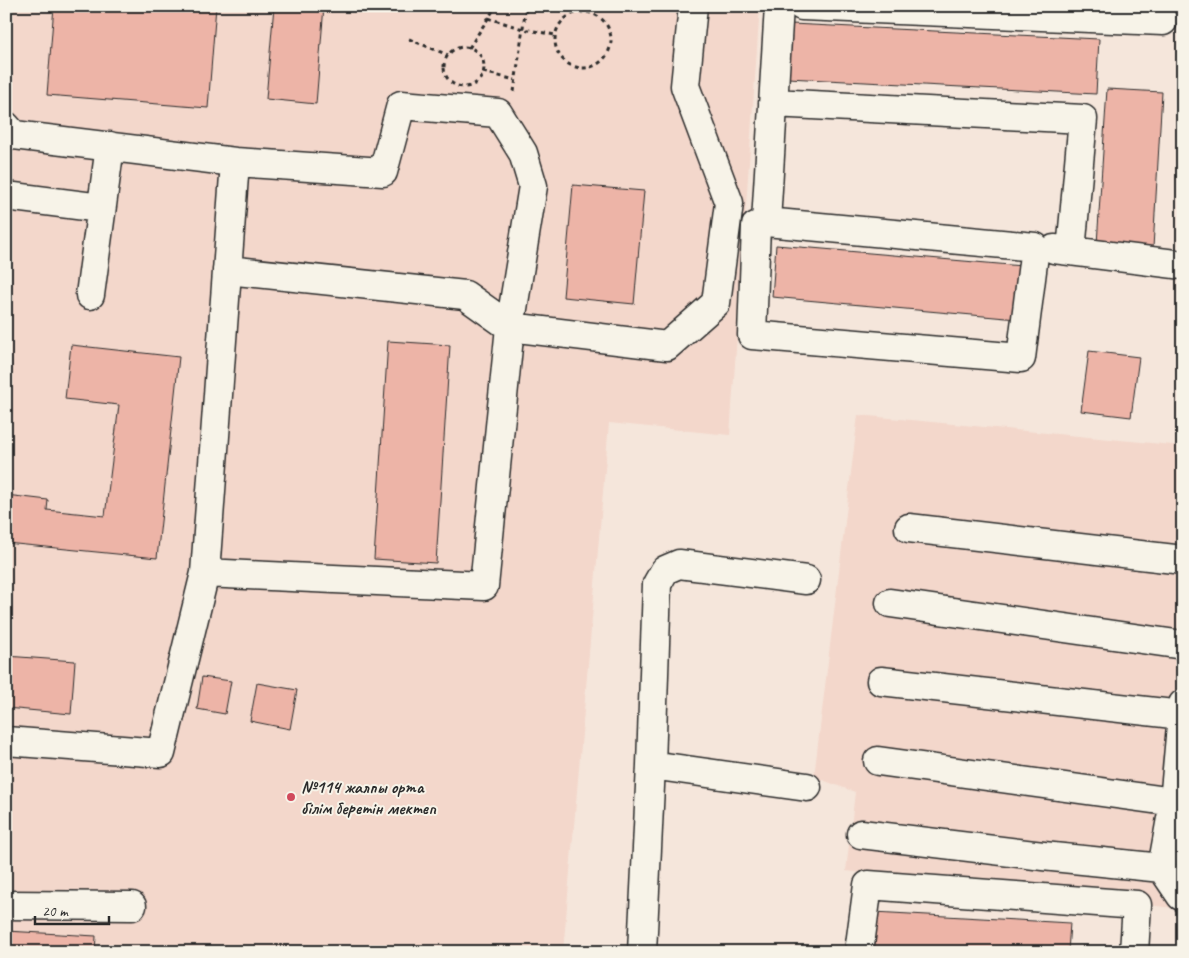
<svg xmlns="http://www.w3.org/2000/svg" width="1189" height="958" viewBox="0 0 1189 958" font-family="Caveat,sans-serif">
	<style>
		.built { fill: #f3d7cb }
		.building { fill: #edb4a7; stroke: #2b2b2b }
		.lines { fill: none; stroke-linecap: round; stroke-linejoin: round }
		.minor-casing { stroke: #2b2b2b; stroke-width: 31 }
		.path { stroke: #2b2b2b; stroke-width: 3; stroke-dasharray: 4 4; stroke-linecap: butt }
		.minor { stroke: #f7f3e8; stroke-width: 28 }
		.poi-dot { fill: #d1495b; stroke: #f7f3e8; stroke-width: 2 }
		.labels { text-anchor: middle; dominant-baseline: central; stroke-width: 4; stroke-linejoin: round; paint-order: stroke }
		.poi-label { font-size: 18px; font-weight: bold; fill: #2b2b2b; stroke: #f7f3e8; text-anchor: start }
	</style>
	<rect width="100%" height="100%" fill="#f5e6db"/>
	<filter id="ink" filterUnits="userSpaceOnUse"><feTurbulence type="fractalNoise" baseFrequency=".02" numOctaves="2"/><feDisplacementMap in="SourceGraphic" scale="10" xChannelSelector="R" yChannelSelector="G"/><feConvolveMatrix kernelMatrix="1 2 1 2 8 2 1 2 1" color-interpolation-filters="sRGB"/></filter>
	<g filter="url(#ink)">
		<path class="built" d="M6,6H760L730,435L609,423L563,952H6Z
			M858,415L1183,446V909L846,871L855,792L814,777Z"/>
		<path class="building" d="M54,6L161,8L162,6H216L208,108L47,95Z
			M274,6H324L316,104L266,99Z
			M791,24L1099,39L1096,94L788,78Z
			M1107,89L1162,92L1153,248L1097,244Z
			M573,185L644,191L634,304L563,297Z
			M776,245L1022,266L1017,319L772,297Z
			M388,341L450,345L436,563L374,559Z
			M71,345L179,357L157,558L6,543V495L48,500L47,510L105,516L119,405L65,399Z
			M1089,351L1139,357L1131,417L1081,411Z
			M6,656L75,661L71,714L6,708Z
			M202,677L231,681L225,714L197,709Z
			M257,683L297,690L290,729L250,721Z
			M874,912L1070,923L1068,952H871Z
			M6,931L96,936L95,952H6Z"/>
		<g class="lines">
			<defs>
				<path id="minor" d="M802,6L1163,21
					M773,103L1083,119L1071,251
					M6,126L14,135L235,162L383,172L401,105L498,113L523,153L533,186L510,327L484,586L205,573L161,753L6,741
					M6,196L101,208
					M766,222L1035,247L1021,358L752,335L756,226Z
					M766,222L779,6
					M1054,249L1183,265
					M227,270L465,295L510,327L667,346L716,303L729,203L685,86L693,6
					M90,295L110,146
					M909,528L1183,560
					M205,573L235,162
					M890,603L1183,645
					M881,681L1182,715
					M878,761L1174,802
					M651,765L807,787
					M861,834L1043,856L1162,868
					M1181,896L1162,868L1174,802L1183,704
					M6,905L132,906
					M642,952L651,765L657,584L665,570L679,564L806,580
					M859,952L868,885L1137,905L1134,952"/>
			</defs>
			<use href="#minor" class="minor-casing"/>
			<path class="path" d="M569,6L573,14
				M555 40a28 28 0 1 1 56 0a28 28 0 1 1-56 0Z
				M488,18L523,29L555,35
				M409,39L448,55
				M444 67a20 20 0 1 1 40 0a20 20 0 1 1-40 0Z
				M469,48L496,6
				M483,72L515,80
				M514,92L526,6"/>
			<use href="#minor" class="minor"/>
		</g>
	</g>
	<circle class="poi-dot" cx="291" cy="797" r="5"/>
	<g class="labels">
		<g class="poi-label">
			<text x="301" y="787">№114 жалпы орта<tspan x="301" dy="21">білім беретін мектеп</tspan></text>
		</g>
	</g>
	<rect width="1189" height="958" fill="none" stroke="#f7f3e8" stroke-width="25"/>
	<rect x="12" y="12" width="1164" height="933" fill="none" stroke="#2b2b2b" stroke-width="2" filter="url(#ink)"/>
	<path d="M35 916v8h74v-8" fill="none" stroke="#2b2b2b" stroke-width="2.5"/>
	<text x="42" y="916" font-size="15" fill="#2b2b2b" stroke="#f7f3e8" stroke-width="4" paint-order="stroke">20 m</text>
</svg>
